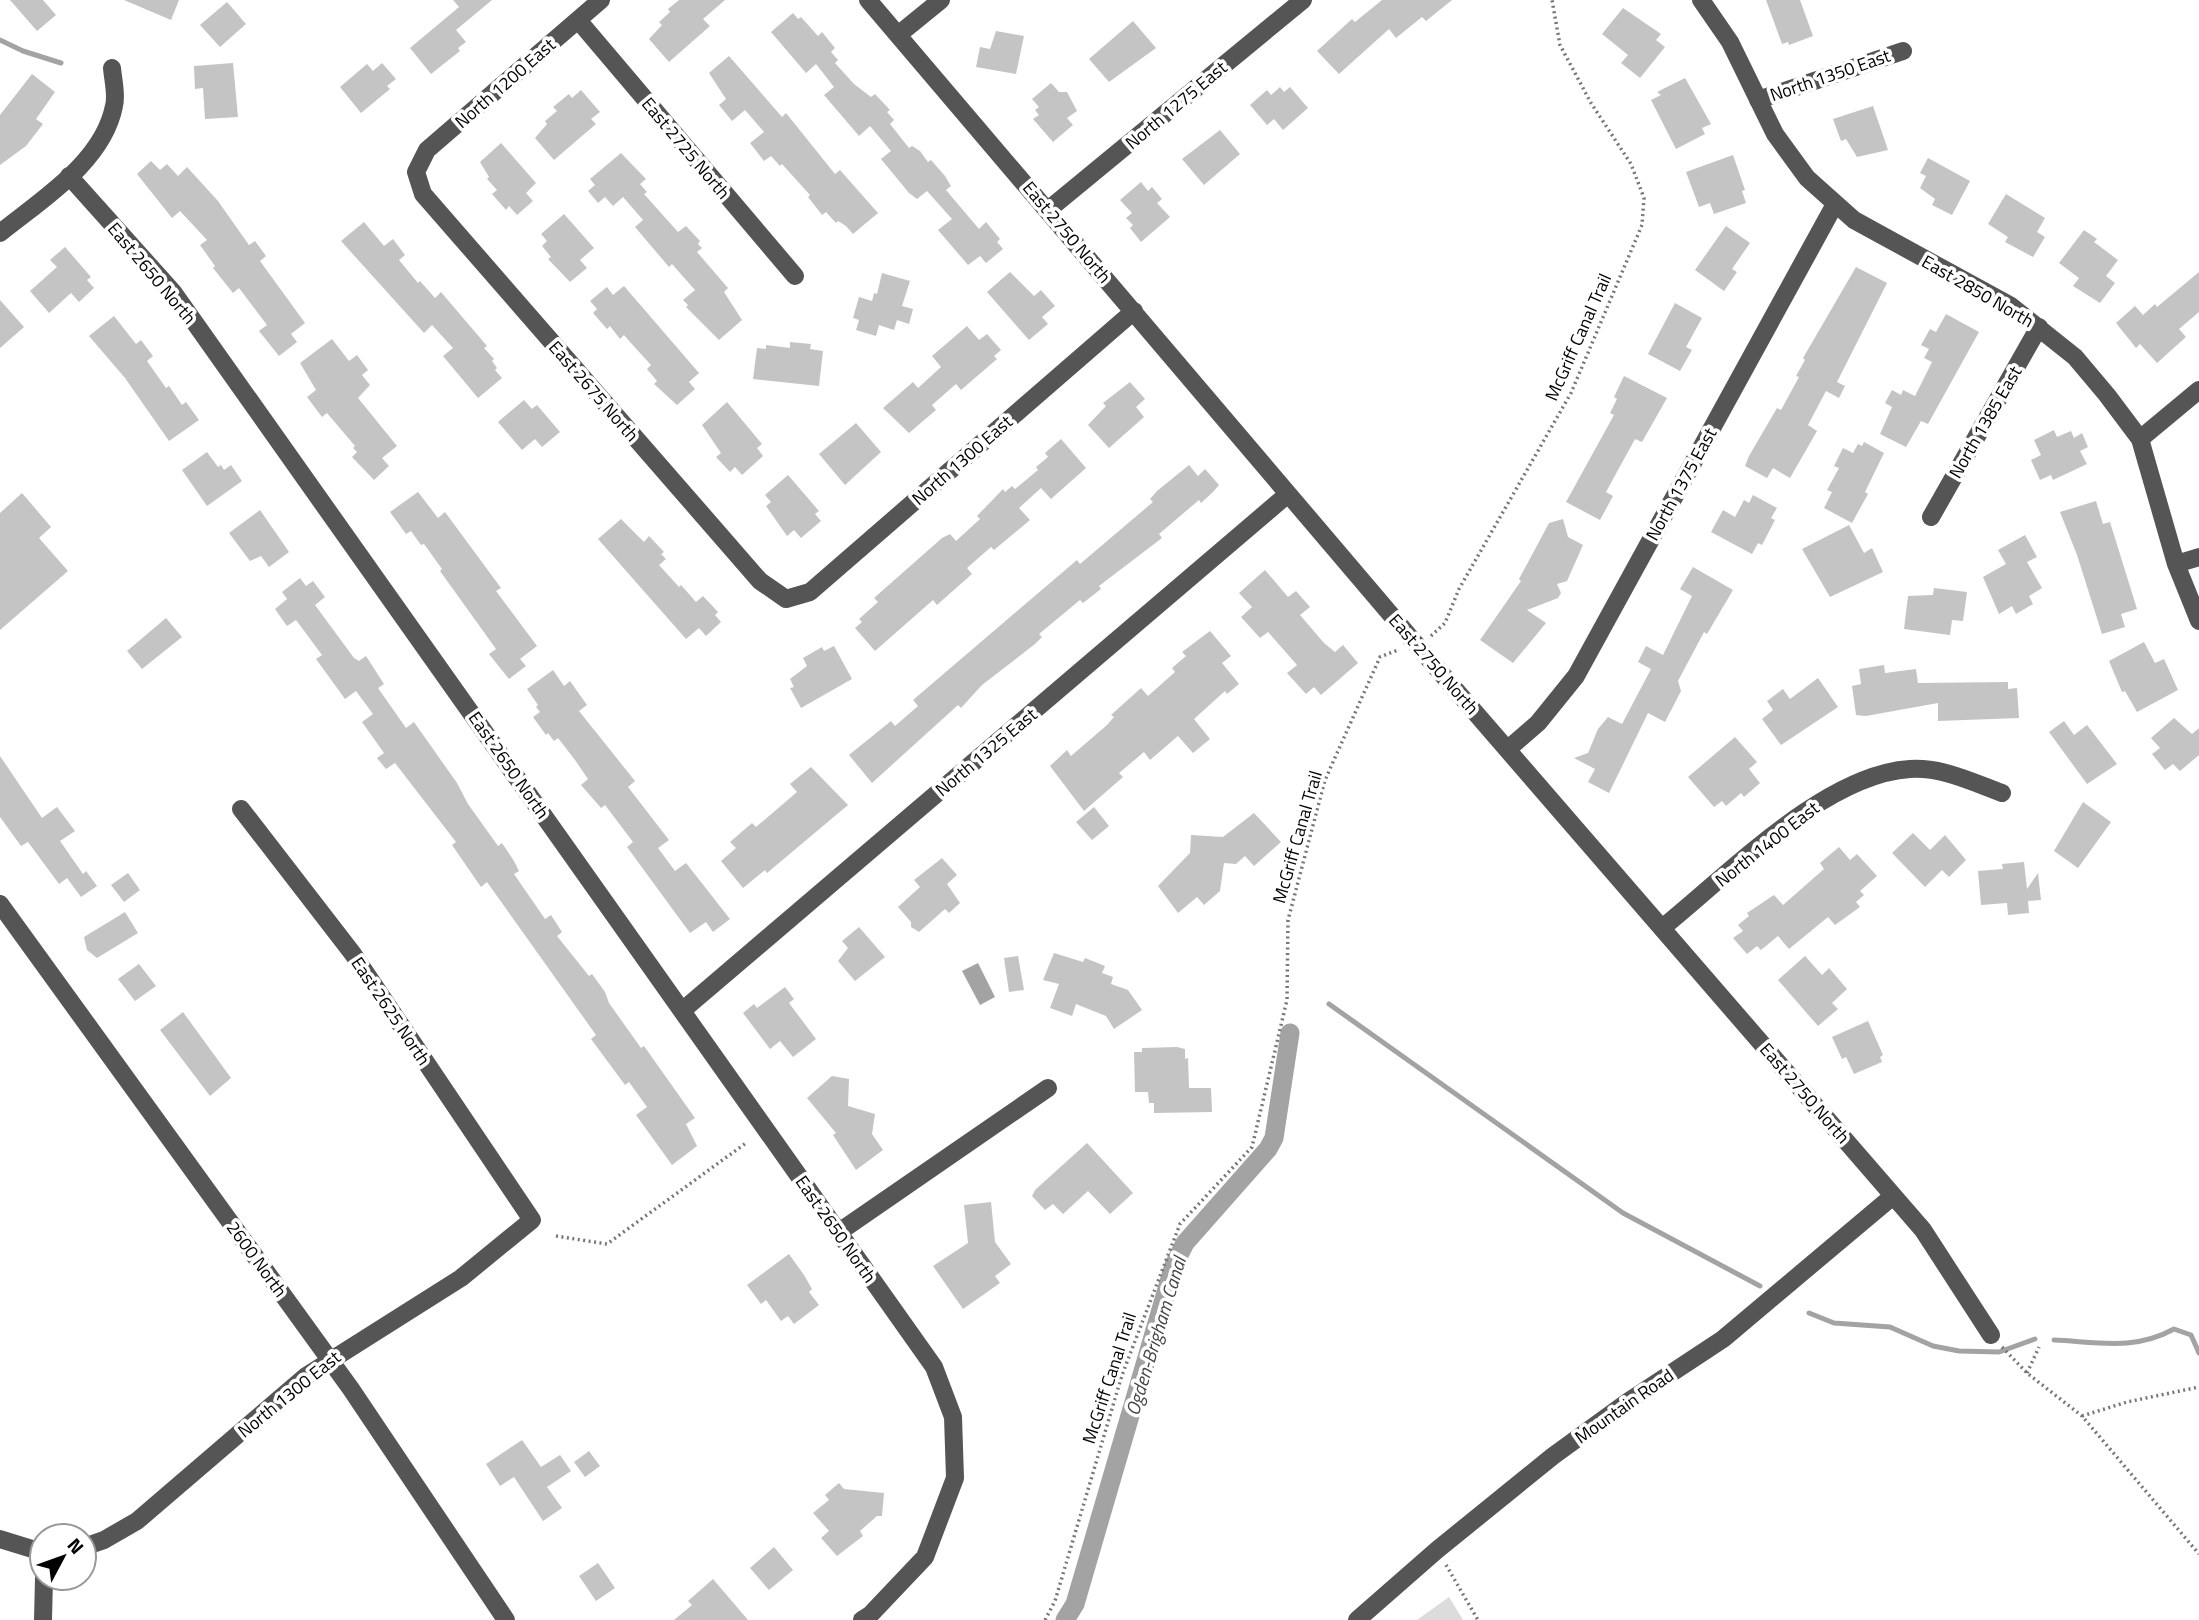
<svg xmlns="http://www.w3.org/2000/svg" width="2199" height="1620" viewBox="0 0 2199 1620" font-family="'Titillium Web',sans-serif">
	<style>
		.green { fill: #dcdcdc }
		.water { fill: #a3a3a3 }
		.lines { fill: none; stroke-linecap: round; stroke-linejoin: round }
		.stream { stroke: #a3a3a3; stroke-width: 5 }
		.canal { stroke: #a3a3a3; stroke-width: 19 }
		.building { fill: #c4c4c4 }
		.path { stroke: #777; stroke-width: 3.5; stroke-dasharray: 2 3.5; stroke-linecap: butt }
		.minor { stroke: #555; stroke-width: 18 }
		.labels { text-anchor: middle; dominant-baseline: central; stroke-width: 7; stroke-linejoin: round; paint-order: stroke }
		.street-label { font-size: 18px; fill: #000; stroke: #fff }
		.water-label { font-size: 19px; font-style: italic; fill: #444; stroke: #fff }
	</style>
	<rect width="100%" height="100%" fill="#fff"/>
	<path class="green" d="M1449,1597L1463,1620H1417Z"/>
	<path class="water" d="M978,963L995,997L980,1005L962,971Z"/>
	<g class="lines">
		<path class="stream" d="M0,40L23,51L61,63
			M1329,1004L1623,1213L1760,1286
			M1809,1313L1834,1323L1890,1327L1933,1346L1959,1351L1999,1352L2035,1339
			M2054,1340C2098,1342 2134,1351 2174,1329L2191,1335L2199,1353"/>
		<path class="canal" d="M1065,1620L1075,1604L1174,1265L1185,1243L1268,1149L1274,1138L1290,1033"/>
	</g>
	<path class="building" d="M10,0H43L56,15L37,31Z
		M124,0H179L171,20Z
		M453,0H492L456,30L466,42L458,48L460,51L431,74L410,48L459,7Z
		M679,0H725L703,19L710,26L669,62L649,39L662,25L659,22L670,12L668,9Z
		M1382,0H1452L1426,21L1422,17L1396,38L1389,29L1339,74L1317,51L1352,19L1355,22Z
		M1766,0H1800L1813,36L1789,45L1788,42L1782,44Z
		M227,2L246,24L220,47L200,25Z
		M1623,8L1661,34L1656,40L1665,47L1640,78L1621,63L1628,55L1602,34Z
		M793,13L798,19L801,17L818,36L822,32L835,48L831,52L838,60L835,63L854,84L871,97L875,94L890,110L887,112L894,120L890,124L909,148L912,146L920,151L928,162L931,160L945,176L951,186L946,190L979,229L986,222L1000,239L997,242L1003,249L986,263L980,256L968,265L938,230L952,219L927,191L917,199L909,193L881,159L891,151L870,126L859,136L824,95L834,87L816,64L806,73L771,32Z
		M1133,21L1156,48L1109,82L1089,59Z
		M996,31L1024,36L1016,74L976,67L980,47L990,49Z
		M729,56L782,117L786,113L835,174L840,170L878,213L853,234L846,226L838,221L836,223L826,212L822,215L808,197L810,195L782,164L780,166L771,156L764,161L750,143L764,132L745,110L732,121L719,105L726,99L709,73Z
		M233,63L238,117L205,119L203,88L195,89L194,66Z
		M382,63L396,79L387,86L390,89L361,113L340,87L367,64L373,71Z
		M32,74L55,92L36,119L43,124L26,146L0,165V115Z
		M1685,78L1711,124L1702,128L1705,134L1676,149L1651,100L1661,95L1657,92Z
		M1051,83L1059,92H1067L1077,111L1067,118L1073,125L1053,142L1033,119L1039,115L1035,110L1039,107L1032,99Z
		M1280,87L1284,92L1290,87L1308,108L1283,130L1274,119L1267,125L1250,105L1267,90L1271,95Z
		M581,90L600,112L591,119L596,124L554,160L535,138L547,124L545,121L557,111L553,107L569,94L572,98Z
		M1873,106L1888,150L1857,157L1846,139L1841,141L1833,119Z
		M1220,130L1240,154L1204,185L1182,159Z
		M501,143L536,183L526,193L533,201L517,215L509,206L506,210L492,194L497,190L487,179L489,177L480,162Z
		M621,153L646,179L640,184L647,192L644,194L678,232L686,226L700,241L698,244L702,248L697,252L728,288L724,292L742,320L719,340L686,307L688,305L683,300L695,290L672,264L669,267L635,227L643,220L623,197L613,206L605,197L598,203L588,191L595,185L590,179Z
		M1733,155L1745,190L1742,191L1746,203L1714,214L1710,203L1699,207L1686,172Z
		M1928,158L1970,181L1952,215L1932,205L1935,199L1920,188L1926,176L1920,173Z
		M151,161L160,170L167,164L178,176L187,167L218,201L249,245L255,241L266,256L260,261L305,323L291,334L297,342L279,356L259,331L267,325L239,288L233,293L213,268L215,266L200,245L207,240L180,211L172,218L137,174Z
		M1141,182L1148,191L1152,187L1162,199L1157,203L1170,217L1141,242L1130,228L1133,225L1126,218L1132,213L1120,200Z
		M2006,194L2045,218L2037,232L2045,237L2033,257L2005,242L2008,237L1988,224Z
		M564,214L594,248L580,260L587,268L570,282L548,259L551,257L542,246L547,241L541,234Z
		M364,222L384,246L393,239L405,255L399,260L418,283L420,281L435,298L441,292L487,346L484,348L494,359L492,361L497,368L495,370L502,378L478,398L443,356L453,348L432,325L424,333L341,241Z
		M1726,226L1750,243L1732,269L1737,272L1724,291L1695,270Z
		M2084,230L2097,239L2094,242L2118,260L2106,276L2115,283L2100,303L2073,286L2079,278L2059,263Z
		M65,247L91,277L87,280L94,288L79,302L71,293L49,313L30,291L57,267L50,260Z
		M1856,267L1887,283L1837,382L1845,386L1839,398L1826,391L1808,425L1817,431L1790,478L1773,468L1767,478L1745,466L1749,456L1777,408L1781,410L1799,377L1796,376L1805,360L1803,358Z
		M1010,272L1034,296L1041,290L1055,306L1042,317L1048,324L1029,340L987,292Z
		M2199,272V312L2179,329L2186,337L2157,363L2140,344L2136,348L2116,323L2135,306L2143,315L2155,304L2157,307Z
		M882,273L910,281L902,306L913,309L909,324L897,320L894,330L879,325L876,336L856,330L859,320L853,318L859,297L872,301L874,293L877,294Z
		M624,286L699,373L689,382L695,389L677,405L654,384L657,381L647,369L651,365L630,342L624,335L620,339L610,326L607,329L593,313L597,309L590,301L607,287L613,295Z
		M0,300L24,327L0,348Z
		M1675,303L1702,318L1686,347L1692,350L1680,371L1648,354Z
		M1946,314L1979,332L1928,424L1921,421L1906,447L1880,434L1892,407L1885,403L1892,390L1901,395L1903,390L1915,396L1932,362L1924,358L1929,349L1921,345L1930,329L1936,332Z
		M114,316L136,344L141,340L153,356L147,361L166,388L169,386L182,405L186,402L199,420L169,441L125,378L89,336Z
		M967,326L979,340L987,334L1001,350L994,356L997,359L961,390L956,384L932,405L936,410L909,433L883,408L913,382L918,388L941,367L932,356Z
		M332,339L349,361L357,355L368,370L362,375L370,385L358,398L397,446L382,458L389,466L374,480L352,457L357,452L353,448L355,446L327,413L322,417L307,397L316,390L300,363Z
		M790,342L811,344L810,349L823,351L819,386L753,379L757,348L766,349V345L790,348Z
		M1624,376L1667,398L1642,442L1635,439L1606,492L1613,496L1600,520L1566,502L1614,415L1610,413L1617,399L1614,397Z
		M1130,382L1145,399L1136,407L1144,417L1109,448L1088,425L1106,406L1103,403Z
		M524,400L532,409L537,405L560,432L542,447L535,439L522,450L498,422Z
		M727,402L762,444L757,448L763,456L742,475L735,467L730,472L716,457L721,453L702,425Z
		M856,423L881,452L845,485L819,454Z
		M2054,430L2057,437L2071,431L2074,438L2082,433L2088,447L2080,451L2087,464L2053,480L2051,475L2040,480L2031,460L2041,455L2034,440Z
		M1061,439L1086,468L1051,499L1041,488L1019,508L1030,520L994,550L991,547L967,568L972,574L937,605L933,600L875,651L855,628L862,622L859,619L878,602L874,598L942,538L950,534L956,541L980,519L977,516L1003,489L1005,492L1012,486L1015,489L1038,470L1036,467L1048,457L1045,453Z
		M1864,442L1884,453L1865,492L1868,494L1852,523L1824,508L1832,492L1827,490L1839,468L1834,466L1843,448L1853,453L1858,444L1862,446Z
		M207,452L218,467L221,465L224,470L231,465L242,481L207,506L182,470Z
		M1189,465L1198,476L1205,469L1219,485L1213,492L1201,503L1199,500L1159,534L1162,538L1099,586L1101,589L1083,603L1080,600L1039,634L1042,637L1035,644L982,685L961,708L958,705L872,783L849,755L891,721L895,726L918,706L913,700L1077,560L1080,564L1153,502L1150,499L1157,491Z
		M788,475L819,511L815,514L821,521L801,538L794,530L787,536L766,506L771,502L765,495Z
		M418,492L438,518L445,512L501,588L496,591L537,646L520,659L526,666L509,679L489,654L496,649L440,571L442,569L424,544L421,545L411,531L406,534L390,512Z
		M22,493L51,527L39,538L68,571L0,630V513Z
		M1753,495L1777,508L1771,518L1775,520L1762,545L1758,543L1752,554L1711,532L1723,510L1735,517L1744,500L1749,503Z
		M2096,501L2103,524L2110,522L2137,609L2121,614L2125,627L2102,634L2077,555L2060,512Z
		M260,510L289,552L269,567L261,556L250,561L229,533Z
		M621,519L644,542L649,536L664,552L661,554L666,559L659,565L679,587L681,585L696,602L703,596L718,612L715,615L721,622L706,636L699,628L686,639L598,539Z
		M1563,519L1568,537L1583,545L1567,581L1557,584L1561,593L1558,598L1527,610L1546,623L1513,663L1480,640L1521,581L1519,579L1549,523Z
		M1849,525L1864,553L1872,548L1883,572L1830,597L1802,549Z
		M2025,535L2037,557L2027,562L2042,588L2029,596L2033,604L2016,614L2012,606L1999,614L1983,577L2006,564L1998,550Z
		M1693,567L1733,590L1707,634L1704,632L1678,681L1681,691L1665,722L1648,713L1609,793L1588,782L1595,769L1574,758L1588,753L1598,729L1608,717L1622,724L1651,669L1638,662L1646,646L1663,655L1692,596L1680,589Z
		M1265,570L1288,597L1296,591L1310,607L1300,615L1324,643L1335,652L1343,645L1358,663L1321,695L1314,687L1306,694L1287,673L1297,665L1268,632L1260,638L1241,617L1252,607L1239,593Z
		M300,578L306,586L313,581L325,597L315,605L354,658L359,661L366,656L384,684L378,688L406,728L414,722L457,783L468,804L498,846L502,843L514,861L519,871L514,874L545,919L551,915L562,932L557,936L589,976L592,974L605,992L609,1003L641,1048L644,1046L695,1118L686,1124L697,1146L672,1165L636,1115L647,1107L629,1082L625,1085L591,1039L596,1035L487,882L481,887L452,845L456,842L395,763L386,769L377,758L384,753L362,722L373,714L356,691L345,699L316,659L322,655L296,620L287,626L275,609L287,599L282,592Z
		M1934,588L1967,592L1963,621L1952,620L1950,635L1904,629L1908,596L1933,595Z
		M166,618L182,637L142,669L127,651Z
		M1210,631L1231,656L1222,663L1239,684L1227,694L1225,691L1194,719L1210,739L1193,753L1178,736L1150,760L1144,752L1119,773L1123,777L1084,811L1050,766L1067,750L1071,756L1107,725L1114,717L1111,715L1141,688L1148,696L1175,672L1172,668L1186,656L1182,652Z
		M2144,642L2155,663L2164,659L2178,690L2137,712L2125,691L2122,692L2109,661Z
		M834,646L852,679L801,708L790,688L794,687L790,679L807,666L803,658L822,647L824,651Z
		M1884,665L1885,673L1916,669L1918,683L2008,682V689L2017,688L2019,718L1938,721V703L1866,716L1856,715L1852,686L1861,684L1859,669Z
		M553,670L564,686L570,681L587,705L579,711L635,781L628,787L669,840L658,848L675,871L686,863L730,919L713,932L706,922L690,933L627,847L633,842L605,805L601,808L581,785L588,779L575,760L558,738L554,741L548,733L546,735L533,717L540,712L536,707L538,705L527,689Z
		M1818,678L1838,707L1781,745L1762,719L1773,710L1767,701L1783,689L1790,699Z
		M2174,718L2192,734L2199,728V755L2180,771L2173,764L2165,770L2152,754L2160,748L2151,738Z
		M2064,721L2074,735L2087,725L2117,764L2087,784L2049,732Z
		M1735,737L1757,762L1749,769L1760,783L1744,797L1741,793L1726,806L1722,801L1714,807L1688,777Z
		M0,756L42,818L57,807L75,831L60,841L83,874L86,871L97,886L81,897L67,878L59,884L28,842L21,846L0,817Z
		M811,767L848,805L767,873L765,870L743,888L721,861L736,848L730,842L752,823L756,827L797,792L790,784Z
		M2083,802L2111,822L2078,868L2054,851Z
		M1094,807L1109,826L1092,840L1076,822Z
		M1254,813L1281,842L1254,866L1245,856L1236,864L1224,863L1220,891L1204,905L1197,897L1178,913L1158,886L1190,853L1191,835L1223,837Z
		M1913,833L1930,850L1945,835L1966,860L1949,877L1942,870L1925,887L1892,853Z
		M1839,847L1850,860L1857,854L1877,876L1860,891L1864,895L1856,902L1860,907L1835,925L1828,917L1789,949L1778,936L1761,950L1757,946L1747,954L1733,938L1743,931L1738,925L1749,916L1747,913L1774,895L1783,905L1824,869L1820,863Z
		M942,858L957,875L947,884L960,903L949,913L945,909L919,932L911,927V922L898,907L920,887L914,880Z
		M2024,862L2027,889L2038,873L2041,900L2028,901L2029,913L2008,915L2007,903L1981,905L1978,871L2003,869L2002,864Z
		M128,873L140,890L124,902L111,885Z
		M125,912L138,933L97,958L87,950L84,937Z
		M859,927L885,957L855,981L838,961L848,948L842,941Z
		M1054,953L1083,962L1085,958L1105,966L1102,973L1113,977L1111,984L1128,990L1142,1010L1114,1029L1106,1016L1076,1004L1072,1016L1050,1008L1059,984L1043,980Z
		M1018,956L1024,990L1009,992L1004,958Z
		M1805,956L1822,975L1829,968L1847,989L1832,1003L1838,1009L1818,1026L1778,980Z
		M139,964L156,986L135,1001L118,979Z
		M785,987L794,999L789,1003L816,1039L793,1057L780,1041L770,1049L743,1013L754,1004L757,1008Z
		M183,1012L231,1078L210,1096L160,1030Z
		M1868,1021L1883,1055L1880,1057L1882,1062L1854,1074L1846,1057L1842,1059L1832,1037Z
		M1177,1047L1185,1049V1059L1188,1058L1189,1088H1211L1212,1112L1154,1113V1103H1149L1148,1092H1135L1134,1052H1142V1048Z
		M832,1076L849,1079L848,1106L875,1114L872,1134L883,1150L856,1170L833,1135L836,1133L807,1098Z
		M1087,1143L1133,1193L1110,1214L1088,1191L1063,1214L1053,1204L1045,1210L1032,1196L1035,1190Z
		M991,1202L995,1242L1011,1264L995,1276L1000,1283L963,1309L933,1266L968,1243L964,1205Z
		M789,1254L804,1275L812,1289L809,1292L819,1305L794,1324L788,1316L781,1321L766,1300L761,1304L747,1285Z
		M522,1440L541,1467L560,1455L571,1471L547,1487L562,1508L543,1521L514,1477L500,1486L486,1464Z
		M589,1451L600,1466L585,1477L574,1462Z
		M839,1483L844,1489L884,1493L882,1516H877L860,1531L863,1536L837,1556L821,1538L829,1531L813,1513L829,1500L825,1495Z
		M774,1547L793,1570L769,1590L750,1568Z
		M598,1563L615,1588L596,1601L579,1576Z
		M713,1579L748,1620H674L692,1605L688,1601Z"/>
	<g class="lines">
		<path class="path" d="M1431,636L1445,623L1459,589L1571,393L1642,225L1644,198L1631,164L1591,103L1560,45L1552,0
			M556,1236L607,1244L746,1143
			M2002,1347L2027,1373L2082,1416L2199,1554
			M2027,1373L2039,1347
			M2082,1416L2127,1402L2199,1387
			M1446,1565L1478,1620
			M1045,1620L1055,1601L1122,1375L1180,1224L1252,1147L1287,1000L1288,920L1325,780L1380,657L1398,650"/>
		<path class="minor" d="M601,0L427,150L416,172L423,194L760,581L786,599L810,592L1134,311
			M868,0L1415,643L1923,1230L1991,1335
			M1701,0L1730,42L1775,134L1807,178L1854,220L2011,306L2075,357L2107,395L2140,439L2176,564L2199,621
			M578,20L795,276
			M898,35L941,0
			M1758,100L1903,51
			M69,176L173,292L934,1367L953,1417L955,1478L925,1557L870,1615L862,1620
			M1048,210L1303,0
			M0,233C42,199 103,162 114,106C117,95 113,80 112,68
			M2140,439L2199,390
			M1931,517L2039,327
			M2176,564L2199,557
			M1508,749L1538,723L1576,676L1835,204
			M0,904L351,1389L506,1620
			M1662,928C1728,875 1825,774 1910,769C1942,767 1972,782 2002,793
			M683,1010L1288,494
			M839,1232L1048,1088
			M0,1539L42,1552
			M84,1547L104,1540L137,1521L306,1376L461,1278L532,1220L353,954L241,809
			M43,1620L44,1578
			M1357,1620L1437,1550L1553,1456L1626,1403L1723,1339L1893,1196"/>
	</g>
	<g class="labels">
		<g class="street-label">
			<text transform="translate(1830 75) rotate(-19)">North 1350 East</text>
			<text transform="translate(505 83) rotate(-41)">North 1200 East</text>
			<text transform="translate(1176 105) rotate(-40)">North 1275 East</text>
			<text transform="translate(686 148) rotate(50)">East 2725 North</text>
			<text transform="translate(1067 232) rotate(50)">East 2750 North</text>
			<text transform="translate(152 273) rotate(50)">East 2650 North</text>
			<text transform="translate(1978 291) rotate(30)">East 2850 North</text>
			<text transform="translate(1578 337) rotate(-66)">McGriff Canal Trail</text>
			<text transform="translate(594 391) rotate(49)">East 2675 North</text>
			<text transform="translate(1985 422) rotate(-60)">North 1385 East</text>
			<text transform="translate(962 460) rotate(-41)">North 1300 East</text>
			<text transform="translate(1681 484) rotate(-61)">North 1375 East</text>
			<text transform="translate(1434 664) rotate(49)">East 2750 North</text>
			<text transform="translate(986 752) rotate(-40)">North 1325 East</text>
			<text transform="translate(509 765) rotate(55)">East 2650 North</text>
			<text transform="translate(1297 837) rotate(-74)">McGriff Canal Trail</text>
			<text transform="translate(1767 844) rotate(-38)">North 1400 East</text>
			<text transform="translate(391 1011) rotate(56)">East 2625 North</text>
			<text transform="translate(1805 1093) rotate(49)">East 2750 North</text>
			<text transform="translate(836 1229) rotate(55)">East 2650 North</text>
			<text transform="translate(257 1259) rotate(54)">2600 North</text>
			<text transform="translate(1109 1378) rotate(-72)">McGriff Canal Trail</text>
			<text transform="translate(289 1394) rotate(-39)">North 1300 East</text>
			<text transform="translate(1624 1406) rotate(-35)">Mountain Road</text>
		</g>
		<g class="water-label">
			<text transform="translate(1155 1336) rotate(-73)">Ogden-Brigham Canal</text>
		</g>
	</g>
	<g transform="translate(63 1557) rotate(49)"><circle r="33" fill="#ffffff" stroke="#999999" stroke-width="2"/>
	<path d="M0-5L12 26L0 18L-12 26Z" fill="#000000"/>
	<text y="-10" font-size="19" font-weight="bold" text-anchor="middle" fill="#000000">N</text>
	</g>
</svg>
